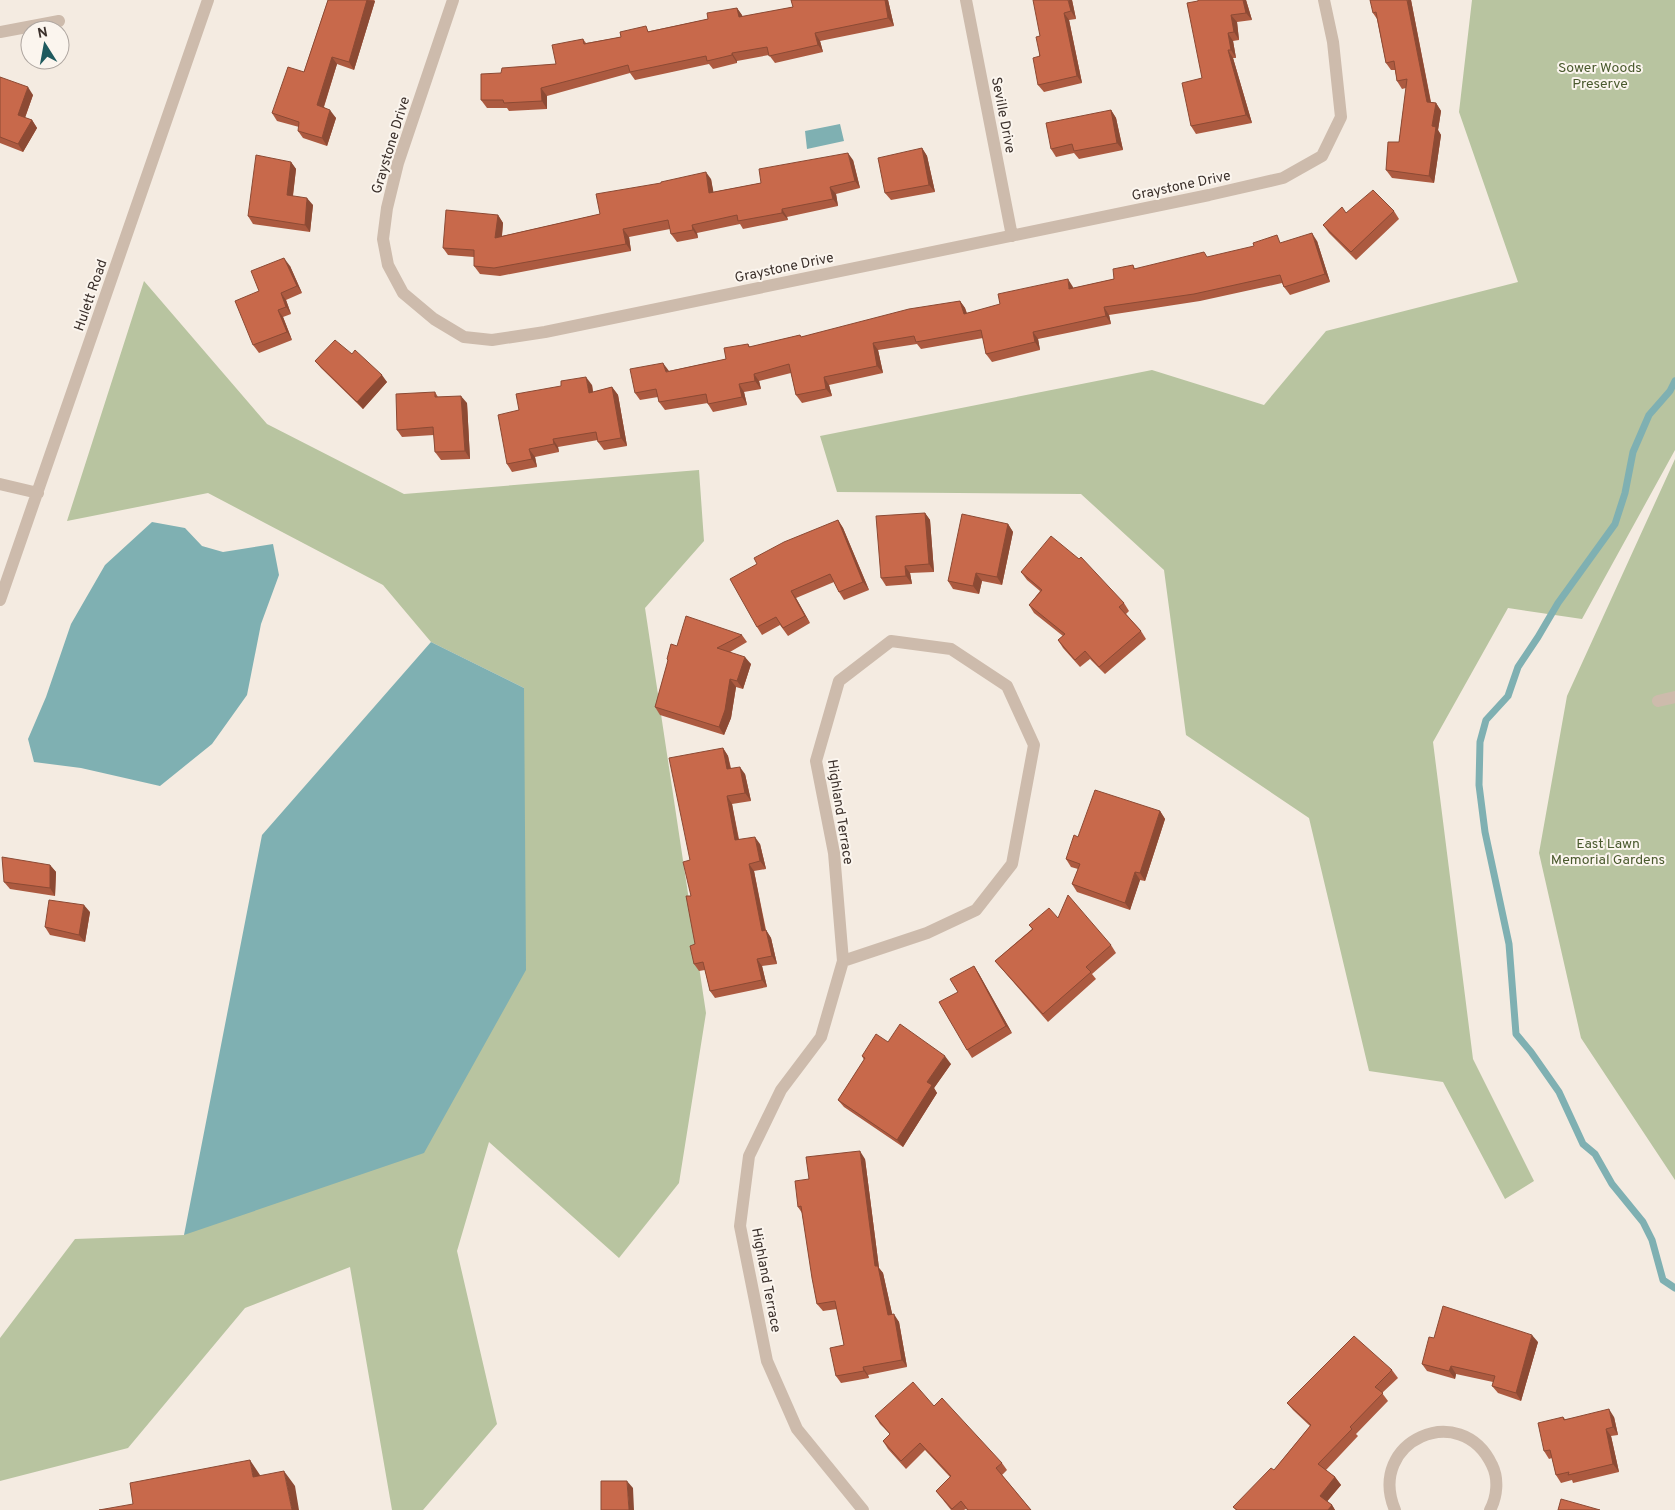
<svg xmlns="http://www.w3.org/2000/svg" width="1675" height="1510" font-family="Overpass,sans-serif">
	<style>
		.green { fill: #b8c4a0 }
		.water { fill: #7fb0b2 }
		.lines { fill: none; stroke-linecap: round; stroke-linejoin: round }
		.stream { stroke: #7fb0b2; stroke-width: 7 }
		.lane { stroke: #cdbbac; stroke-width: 12 }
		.street { stroke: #cdbbac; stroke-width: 12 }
		.wall { fill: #ac5a40 }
		.shaded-wall { fill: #8c4a34 }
		.building { fill: #c8694b; stroke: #8c4a34 }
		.labels { text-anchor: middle; stroke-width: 4; stroke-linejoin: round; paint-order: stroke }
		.park-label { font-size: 14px; fill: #4a5a2e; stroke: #fbf5ee }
		.street-label { font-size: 14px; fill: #3b302b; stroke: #fbf5ee }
	</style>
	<rect width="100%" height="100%" fill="#f4ebe1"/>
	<path class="green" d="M1472 0H1675V450L1582 619 1508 608 1433 742 1473 1059 1534 1181 1505 1199 1443 1082 1369 1071 1309 818 1186 735 1164 570 1081 494 837 492 820 436 1152 370 1264 405 1326 331 1518 282 1459 112Z
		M144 281 267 424 404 494 699 470 704 541 645 608 706 1013 679 1183 619 1258 489 1142 457 1251 497 1424 423 1510H392L350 1267 245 1308 128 1448 0 1481V1338L75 1239 184 1235 524 688 431 642 383 585 208 493 67 521Z
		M1675 459V1180L1581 1038 1539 853 1567 696Z"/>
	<path class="water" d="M840 124 844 141 807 149 805 131Z
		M152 522 185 528 202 546 223 552 273 544 279 575 261 624 247 695 212 744 160 786 81 768 34 762 28 739 46 697 71 624 105 565Z
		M431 642 524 688 526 970 424 1153 184 1235 262 835Z"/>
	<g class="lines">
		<path class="stream" d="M1675 381 1670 391 1649 415 1633 452 1625 493 1615 524 1558 603 1538 637 1518 667 1508 696 1486 720 1480 742 1479 785 1485 832 1509 944 1516 1034 1531 1052 1559 1092 1583 1144 1595 1154 1612 1184 1643 1222 1652 1240 1663 1280 1675 1288"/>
		<path class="lane" d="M1658 701 1675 697"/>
		<path class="street" d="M453 0 398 163 387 208 383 239 388 265 403 293 434 319 464 337 492 340 545 332 1209 195 1283 178 1322 156 1341 117 1333 42 1324 0
			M966 0 1012 236
			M0 32 59 21
			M0 484 38 493
			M0 600 208 0
			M843 961 927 933 976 910 1012 864 1034 745 1007 686 951 649 891 641 839 681 816 761 834 853 843 961 821 1037 781 1090 749 1156 740 1226 767 1361 797 1429 863 1510
			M1395 1510C1366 1441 1461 1399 1492 1465 1499 1479 1497 1497 1490 1510"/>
	</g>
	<path class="wall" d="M328 0H374L375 1 354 70 337 64 324 107 336 118 327 146 303 138 298 131 299 127 277 121 272 113 304 72Z
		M791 0H888L894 26 820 41 823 52 775 63 769 55 737 61V63L713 69 709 64 635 80 630 73 547 96V109L509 111 507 108H487L481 100 501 73 556 64 583 39 586 43 621 37 708 19 737 8 743 17 793 7Z
		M1072 0 1076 19 1069 20 1082 83 1044 92 1038 85 1040 36Z
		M1198 0H1246L1252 20 1237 22 1239 40 1233 41 1236 58H1233L1252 123 1196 134 1191 126 1202 78Z
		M1411 0 1431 102 1436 103 1441 111 1438 130 1441 135 1434 183 1392 178 1386 170 1399 142 1406 88 1402 89 1397 81 1395 70H1391L1386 63 1377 19 1373 13Z
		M0 77 33 95 25 118 32 120 37 128 23 152 0 143Z
		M1111 110 1116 118 1123 150 1079 159 1074 153 1056 157 1051 149Z
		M922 148 927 156 935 192 891 200 885 193Z
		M853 160 860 188 836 194 838 206 787 217 788 220 743 229 740 224 697 233 698 238 677 242 671 234 670 229 629 237 631 251 500 276 480 274 474 266V257L448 255 443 248 498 215 503 223 502 236 600 214 711 179 713 192 761 183Z
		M291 162 296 169 293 196 313 205 310 232 253 224 248 216Z
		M1394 211 1399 219 1356 260 1329 233 1323 225 1346 213Z
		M1317 241 1330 282 1290 295 1284 287 1282 283 1200 301 1109 315 1111 324 1038 339 1040 350 992 362 986 354 983 338 921 349 917 344 878 350 883 373 829 385 832 396 802 403 796 395 791 373 759 381 761 389 744 392 747 405 713 412 708 404V403L665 410 659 402 658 397 640 400 635 393 669 371 726 359 748 344 750 347 800 335 801 337 960 301 965 308 967 313 1073 287V288L1114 279 1133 265 1135 269 1208 257 1282 243Z
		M290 266 302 293 286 300 291 314 283 317 292 340 259 353 253 345 259 291Z
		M352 354 387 382 363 409 321 368 315 361Z
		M592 385 593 392 612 387 618 395 627 446 604 450 598 442V440L558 447 559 452 535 457 537 467 512 472 507 464 519 410Z
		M435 392 438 397 467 403 470 459 441 460 435 452 434 435 402 437 397 430Z
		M925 513 930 520 934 572 910 573 912 584 886 586 881 578Z
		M838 520 843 528 869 590 844 600 839 592 834 582 796 598 810 623 788 636 780 625 762 635 757 627Z
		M1008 524 1013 532 1002 585 982 581 979 594 953 589 948 581Z
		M1021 572 1124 603 1129 611 1126 614 1141 631 1146 639 1105 674 1090 659 1080 667 1063 648 1058 640 1063 636 1034 613 1029 605 1040 591 1027 580Z
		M742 635 747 642 730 652 751 664 743 689 736 687 731 718 724 735 660 715 655 707 668 661 667 659 677 646Z
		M723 748 728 756 731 768 745 774 751 801 732 804 739 839 760 844 766 869 754 871 766 930 771 938 777 964 762 966 767 987 715 998 710 991 705 970 699 971 694 964 695 944 690 860Z
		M1160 811 1165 819 1145 881 1140 880 1130 910 1077 892 1072 884 1078 869 1071 867 1066 859 1078 837Z
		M50 865 56 872 55 896 10 889 4 882Z
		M90 912 85 942 50 935 45 927Z
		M1058 918 1111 945 1116 953 1092 974 1096 979 1048 1022 1001 968 995 961 1032 929 1029 925Z
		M974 966 979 974 1012 1033 972 1058 967 1050 958 992Z
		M888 1042 951 1064 934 1088 937 1093 903 1147 844 1107 838 1100 864 1060 862 1056Z
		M865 1159 879 1268 883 1273 892 1314 899 1322 907 1367 868 1375 869 1378 841 1383 836 1376 844 1345 837 1309 823 1311 817 1304 802 1213 798 1207 809 1179Z
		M1434 1338 1538 1342 1521 1401 1498 1393 1492 1386 1493 1382 1456 1374 1455 1379 1427 1371 1422 1364Z
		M1392 1370 1398 1378 1382 1393 1388 1401 1356 1434 1358 1436 1326 1470 1335 1477 1341 1485 1327 1501 1332 1505 1335 1510H1236L1233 1507 1274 1470 1310 1426 1293 1410 1287 1403Z
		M934 1406 1002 1463 1007 1470 1002 1475 1031 1510H967L966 1509 964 1510H951L936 1491 950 1477 925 1450 906 1469 888 1449 883 1441 890 1434 880 1424 875 1416Z
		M1563 1417 1565 1419 1614 1417 1618 1435 1611 1436 1619 1472 1573 1483 1572 1480 1561 1483 1556 1475 1552 1458 1549 1459 1544 1451Z"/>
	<path class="shaded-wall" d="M367 0 375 1 354 70 349 62Z
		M885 0H888L894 26 888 18Z
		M1068 0H1072L1076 19 1071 11Z
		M1243 0H1246L1252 20 1246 13Z
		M1407 0H1411L1432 109 1427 102Z
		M737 8 742 15 744 25 739 17Z
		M1064 13 1069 20 1082 83 1077 76Z
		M1231 15 1237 22 1239 40 1234 32Z
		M815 33 820 41 823 52 818 45Z
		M1228 33 1233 41 1236 58 1231 50Z
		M1228 50 1233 58 1252 123 1246 115Z
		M732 53 737 61V63L732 55Z
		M332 57 337 64 322 112 317 105Z
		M28 87 33 95 23 123 18 115Z
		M541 88 547 96V109L542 101Z
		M1436 103 1441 111 1438 130 1441 135 1434 183 1429 176 1432 126Z
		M330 110 336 118 327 146 322 138Z
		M1111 110 1116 118 1123 150 1117 143Z
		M32 120 37 128 23 152 18 144Z
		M922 148 927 156 935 192 929 185Z
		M848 153 853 160 860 188 855 181Z
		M291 162 296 169 292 202 287 195Z
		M706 172 711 179 715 200 709 193Z
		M830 187 836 194 838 206 833 199Z
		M307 198 313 205 310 232 305 225Z
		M782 209 787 217 788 220 782 213Z
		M498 215 503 223 501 245 495 238Z
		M692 225 697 233 698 238 693 230Z
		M623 229 629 237 631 251 626 244Z
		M1312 233 1317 241 1330 282 1325 274Z
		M284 258 290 266 302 293 297 286Z
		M1068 279 1073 287 1075 297 1069 289Z
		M281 293 286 300 291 314 286 307Z
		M960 301 965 308 969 322 964 314Z
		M1104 307 1109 315 1111 324 1106 316Z
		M278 310 283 317 292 340 287 332Z
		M1033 332 1038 339 1040 350 1035 342Z
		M873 343 878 350 883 373 877 366Z
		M663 363 669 371 666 372Z
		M754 374 759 381 761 389 755 381Z
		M382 375 387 382 363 409 357 402Z
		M586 377 592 385 594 400 589 393Z
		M824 377 829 385 832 396 826 389Z
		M739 384 744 392 747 405 742 397Z
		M612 387 618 395 627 446 621 438Z
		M461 396 467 403 470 459 465 451Z
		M553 439 558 447 559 452 554 444Z
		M529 449 535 457 537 467 532 459Z
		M925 513 930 520 934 572 929 564Z
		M838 520 843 528 869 590 863 582Z
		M1008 524 1013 532 1002 585 997 577Z
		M905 566 910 573 912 584 906 576Z
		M976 573 982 581 979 594 973 586Z
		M791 591 796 598 810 623 805 616Z
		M745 657 751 664 743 689 737 681Z
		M730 679 736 687 731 718 724 735 719 727Z
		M723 748 728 756 732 777 727 769Z
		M740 767 745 774 751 801 745 793Z
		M727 796 732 804 740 848 735 840Z
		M1160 811 1165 819 1145 881 1140 873Z
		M755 837 760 844 766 869 760 861Z
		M749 864 754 871 767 939 762 931Z
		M50 865 56 872 55 896 50 888Z
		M1135 872 1140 880 1130 910 1125 903Z
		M84 905 90 912 85 942 79 935Z
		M766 930 771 938 777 964 772 956Z
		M757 959 762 966 767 987 762 980Z
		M974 966 979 974 1012 1033 1006 1026Z
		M945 1056 951 1064 934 1088 937 1093 903 1147 897 1140 927 1082Z
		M860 1151 865 1159 879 1268 883 1273 894 1322 888 1315 875 1266Z
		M894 1314 899 1322 907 1367 902 1360Z
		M1532 1335 1538 1342 1521 1401 1516 1393Z
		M1451 1366 1456 1374 1455 1379 1449 1371Z
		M863 1367 868 1375 869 1378 864 1371Z
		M1609 1409 1614 1417 1618 1435 1613 1427Z
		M1606 1429 1611 1436 1619 1472 1613 1464Z
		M250 1460 260 1475 264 1492 253 1477Z
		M284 1471 295 1486 299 1510H292Z
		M1335 1477 1341 1485 1325 1504 1320 1496Z
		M627 1481 633 1488 634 1510H629Z
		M1332 1505 1335 1510H1328Z"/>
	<path class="building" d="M328 0H367L349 62 332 57 317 105 330 110 322 138 298 131 299 122 272 113 288 67 304 72Z
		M791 0H885L888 18 815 33 818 45 769 56 767 47 732 53V55L707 61 706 56 630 72 628 65 541 88 542 101 504 103 503 100H481V74L501 73 502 68 556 64 552 45 583 39 584 44 621 37 620 32 646 26 648 32 708 19 707 13 737 8 739 17 793 7Z
		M1033 0H1068L1071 11 1064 13 1077 76 1038 85 1033 58 1040 56 1036 37 1040 36Z
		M1198 0H1243L1246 13 1231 15 1234 32 1228 33 1231 50H1228L1246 115 1191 126 1182 83 1202 78 1187 3 1198 1Z
		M1370 0H1407L1427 102 1436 103 1432 126 1436 127 1429 176 1386 170 1388 142H1399L1407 79 1397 81 1394 61 1386 63 1376 12 1373 13Z
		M0 77 28 87 18 115 32 120 18 144 0 137Z
		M1111 110 1117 143 1074 151 1072 144 1051 149 1046 123Z
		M922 148 929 185 885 193 878 158Z
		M848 153 855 181 830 187 833 199 782 209V213L738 221 737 215 692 225 693 230 671 234 668 220 623 229 626 244 494 268 474 266V250L443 248 446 210 498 215 495 238 600 214 596 194 661 183V182L706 172 709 193 761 183 759 169Z
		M256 155 291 162 287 195 307 198 305 225 248 216Z
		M1373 190 1394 211 1351 252 1323 225 1342 207 1346 213Z
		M1312 233 1325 274 1284 287 1280 275 1194 294 1104 307 1106 316 1033 332 1035 342 986 354 981 330 916 342 914 336 873 343 877 366 824 377 826 389 796 395 789 364 754 374 755 381 739 384 742 397 708 404 706 394 659 402 656 389 635 393 630 369 663 363 666 372 680 369 726 359 724 348 748 344 749 347 800 335 801 337 909 309 960 301 964 314 1000 304 998 294 1068 279 1069 289 1114 279 1113 269 1133 265 1134 269 1204 252 1207 257 1254 246 1253 243 1277 235 1280 243Z
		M284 258 297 286 281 293 286 307 278 310 287 332 253 345 235 301 259 291 251 271Z
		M335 340 352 354 355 350 382 375 357 402 315 361Z
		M586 377 589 393 612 387 621 438 598 442 596 432 553 439 554 444 529 449 532 459 507 464 498 415 519 410 516 394 561 386V381Z
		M435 392V397L461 396 465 451 435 452 433 427 397 430 396 394Z
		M925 513 929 564 905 566 906 576 881 578 876 516Z
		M962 514 1008 524 997 577 976 573 973 586 948 581Z
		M838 520 863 582 839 592 830 574 791 591 805 616 783 628 776 617 757 627 730 579 757 564 754 558 784 542Z
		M1051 536 1079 559 1081 557 1124 603 1119 607 1141 631 1099 667 1085 651 1075 660 1058 640 1065 634 1029 605 1042 590 1021 572Z
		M686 616 742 635 717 648 745 657 737 681 730 679 725 710 719 727 655 707 668 660 667 659 671 644 677 646Z
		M723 748 727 769 740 767 745 793 727 796 735 840 755 837 760 861 749 864 762 931 766 930 772 956 757 959 762 980 710 991 703 962 694 964 690 946 695 944 686 896H691L683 862 690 860 669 758Z
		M1095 790 1160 811 1140 873 1135 872 1125 903 1072 884 1080 864 1066 859 1074 835 1078 837Z
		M2 857 50 865V888L4 882Z
		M1068 895 1111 945 1086 967 1091 972 1043 1014 995 961 1033 929 1029 925 1049 908 1058 918Z
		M49 900 84 905 79 935 45 927Z
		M974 966 1006 1026 967 1050 939 1002 958 992 950 979Z
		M900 1024 945 1056 927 1082 932 1085 897 1140 838 1100 865 1058 862 1056 876 1034 888 1042Z
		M860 1151 875 1266H878L888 1315 894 1314 902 1360 863 1367 864 1371 836 1376 830 1348 844 1345 835 1301 817 1304 812 1278 801 1206 798 1207 795 1181 809 1179 806 1157Z
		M1443 1306 1532 1335 1516 1393 1492 1386 1495 1376 1451 1366 1449 1371 1422 1364 1429 1337 1434 1338Z
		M1354 1336 1392 1370 1375 1387 1383 1393 1350 1427 1352 1429 1318 1464 1335 1477 1320 1496 1332 1505 1328 1510H1237L1233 1507 1271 1468 1274 1470 1311 1425 1287 1403Z
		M913 1382 934 1406 942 1398 1002 1463 996 1468 1031 1510H968L961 1501 952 1509 936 1491 951 1476 920 1443 901 1461 883 1441 890 1434 875 1416Z
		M1609 1409 1613 1427 1606 1429 1613 1464 1568 1475 1569 1472 1556 1475 1550 1450 1544 1451 1538 1423 1563 1417 1564 1420Z
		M250 1460 253 1477 284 1471 292 1510H99L133 1504 130 1483Z
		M601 1481H627L629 1510H601Z
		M1561 1499 1600 1510H1558Z"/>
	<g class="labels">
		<g class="park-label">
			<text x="1600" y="72">Sower Woods<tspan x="1600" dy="16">Preserve</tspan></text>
			<text x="1608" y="848">East Lawn<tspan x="1608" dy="16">Memorial Gardens</tspan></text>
		</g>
		<g class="street-label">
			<text transform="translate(1004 115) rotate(79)" y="5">Seville Drive</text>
			<text transform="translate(390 145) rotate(-73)" y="5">Graystone Drive</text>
			<text transform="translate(1181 185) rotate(-12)" y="5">Graystone Drive</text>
			<text transform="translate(784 267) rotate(-12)" y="5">Graystone Drive</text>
			<text transform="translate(90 295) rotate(-71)" y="5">Hulett Road</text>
			<text transform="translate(841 812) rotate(81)" y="5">Highland Terrace</text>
			<text transform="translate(767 1280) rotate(79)" y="5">Highland Terrace</text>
		</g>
	</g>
	<g transform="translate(45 45) rotate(349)"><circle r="24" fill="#fbf5ee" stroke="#aea6a0"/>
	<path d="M0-4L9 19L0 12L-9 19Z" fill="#1f5a5e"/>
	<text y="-8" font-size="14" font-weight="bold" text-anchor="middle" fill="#3b302b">N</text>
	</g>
</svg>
